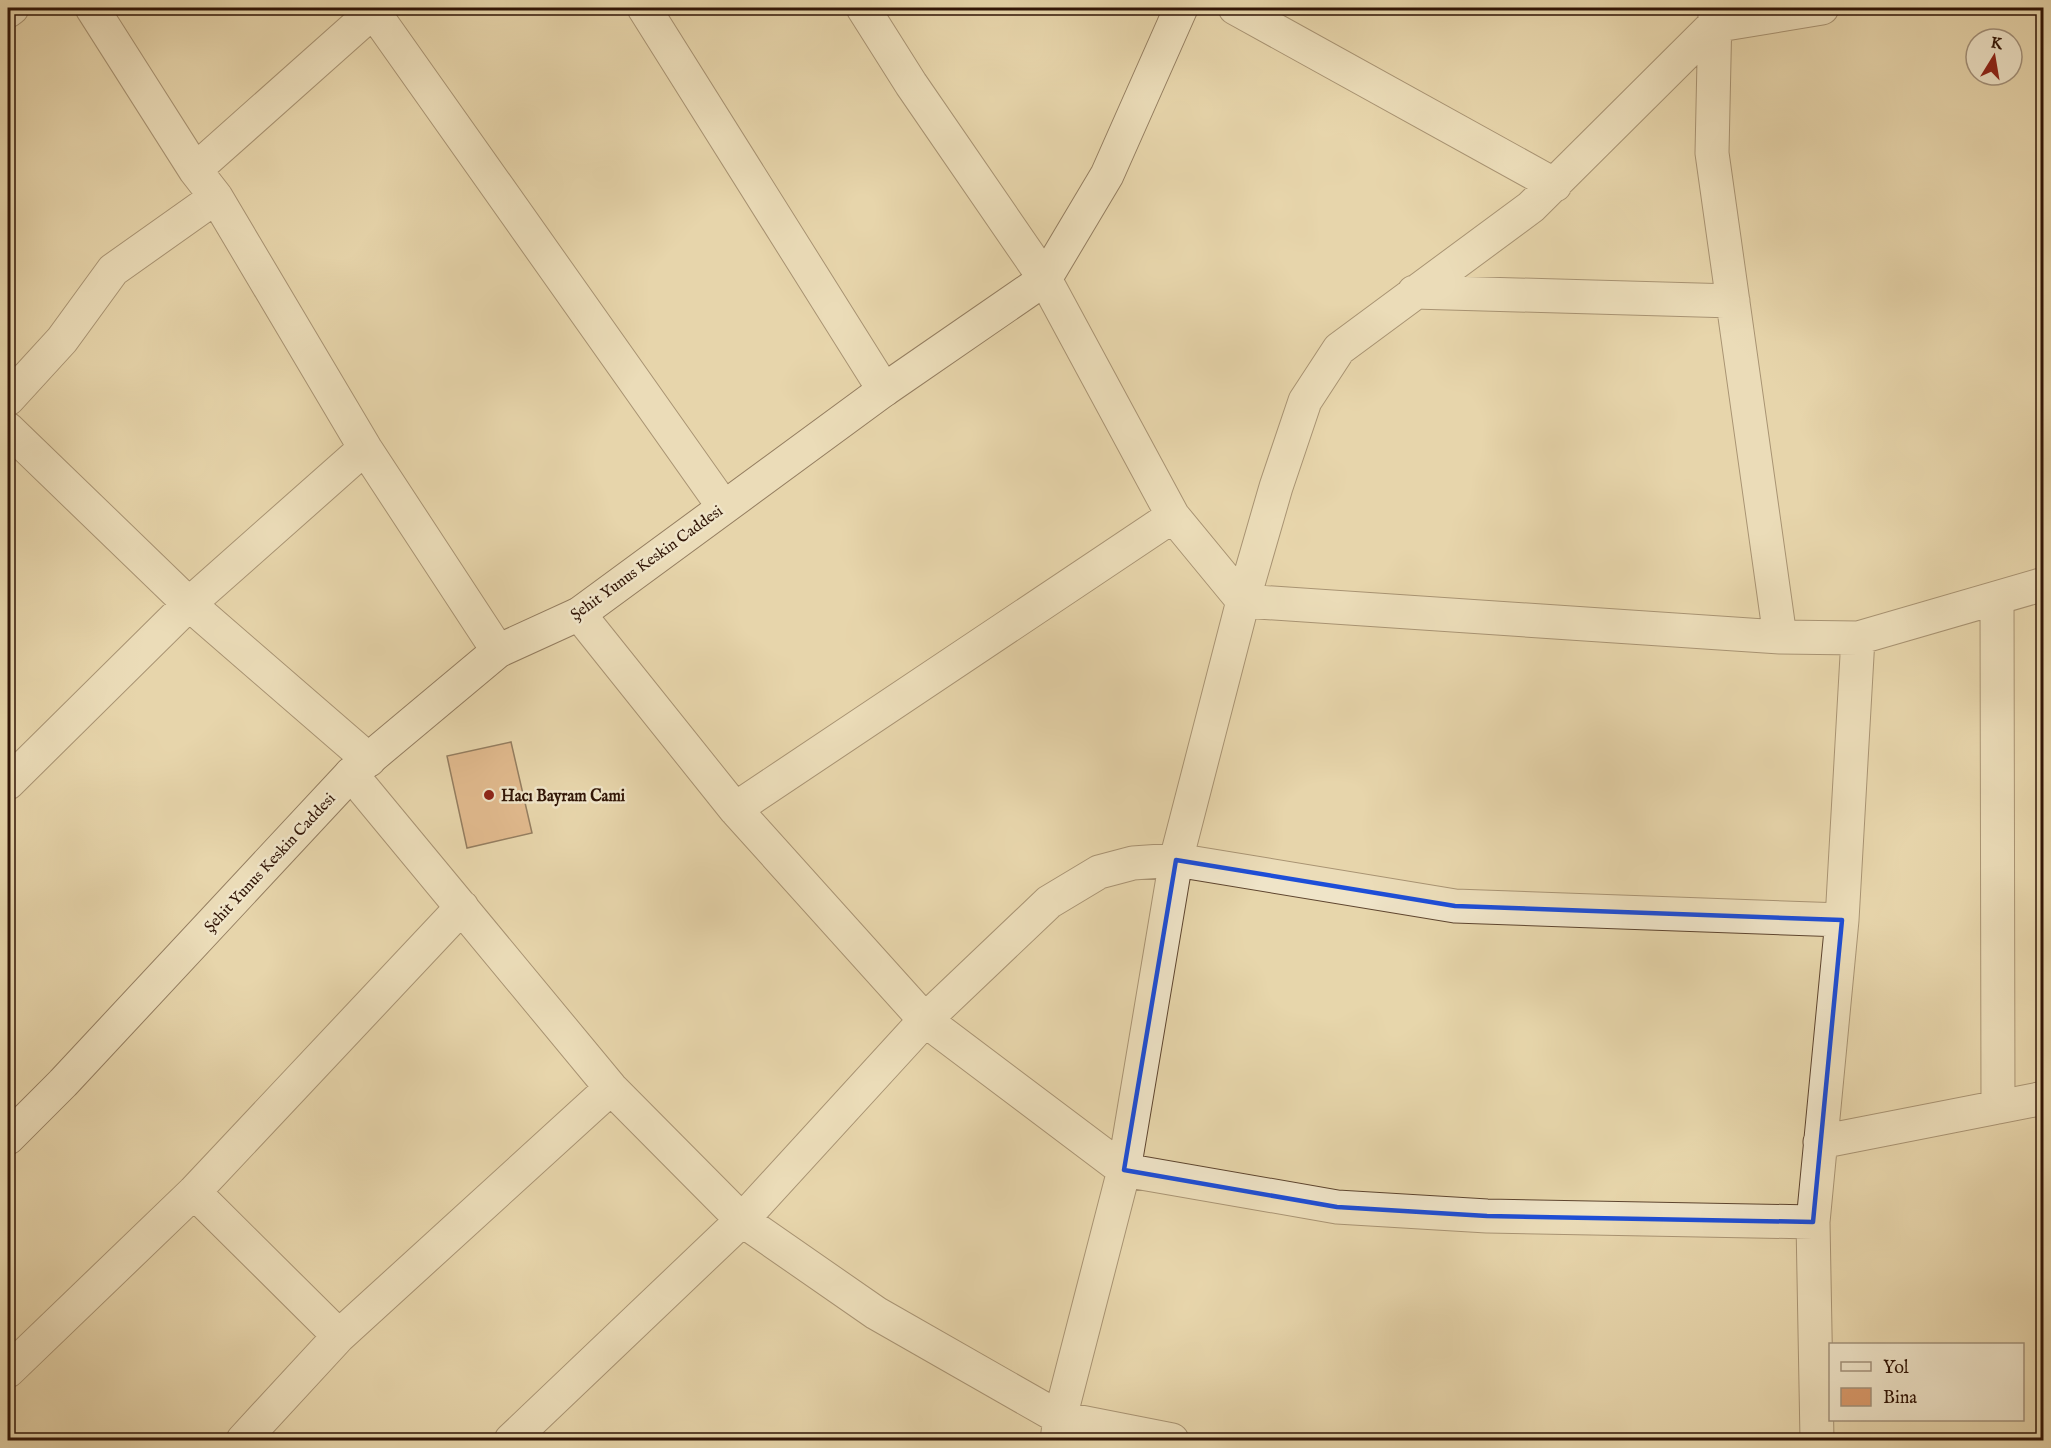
<svg xmlns="http://www.w3.org/2000/svg" width="2051" height="1448" font-family="'IM FELL English',serif">
	<style>
		.building { fill: #d99a6b; stroke: #311506; stroke-width: 1.5 }
		.lines { fill: none; stroke-linecap: round; stroke-linejoin: round }
		.street-casing { stroke: #5e452f; stroke-width: 35 }
		.secondary-casing { stroke: #311506; stroke-width: 35 }
		.street { stroke: #efe4c8; stroke-width: 33 }
		.secondary { stroke: #efe4c8; stroke-width: 33 }
		.marked { fill: none; stroke: #1d4ed8; stroke-width: 4.5; stroke-linejoin: round }
		.poi-dot { fill: #8f2418; stroke: #efe4c8; stroke-width: 2 }
		.labels { text-anchor: middle; stroke-width: 5; stroke-linejoin: round; paint-order: stroke }
		.street-label { font-size: 16px; fill: #311506; stroke: #efe4c8 }
		.poi-label { font-size: 16px; font-weight: bold; fill: #311506; stroke: #efe4c8; text-anchor: start }
	</style>
	<rect width="100%" height="100%" fill="#e7d6ab"/>
	<filter id="stains"><feTurbulence type="fractalNoise" baseFrequency=".00333" numOctaves="4"/><feColorMatrix values="0 0 0 0 .2 0 0 0 0 .09 0 0 0 0 .02 0 0 0 .5 -.17"/></filter>
	<radialGradient id="worn" r=".72"><stop offset=".6" stop-color="#630" stop-opacity="0"/><stop offset="1" stop-color="#630" stop-opacity=".3"/></radialGradient>
	<path class="building" d="M511 742 532 833 467 848 447 756Z"/>
	<g class="lines">
		<g class="street-casing">
			<path id="street" d="M92 8 195 170 216 197 365 448 498 651
				M644 8 884 390
				M863 8 911 84 1045 279 1173 516 1243 601 1176 860 1124 1170 1060 1418 1057 1440
				M1235 8 1555 185
				M1822 8 1713 26 1531 207 1339 349 1305 401 1276 487 1243 601 1780 637 1858 638 2044 584
				M8 11 12 8
				M373 11 723 506
				M1715 14 1712 153 1780 637
				M195 170 377 8
				M1414 292 1733 301
				M8 399 62 340 113 270 216 197
				M8 429 189 604 369 760
				M1997 598 1998 1107
				M579 614 735 809 925 1020 1124 1170 1337 1207 1487 1216 1813 1222
				M351 774 611 1088 742 1220 876 1313 1060 1418 1172 1440
				M8 783 189 604 365 448
				M735 809 1173 516
				M1820 1142 2044 1098
				M194 1192 339 1336
				M8 1371 194 1192 462 907
				M243 1440 339 1336 611 1088
				M511 1440 742 1220 925 1020 1049 902 1099 872 1133 863 1176 860 1455 906 1842 920
				M1817 1440 1813 1222 1842 920 1858 638"/>
		</g>
		<g class="secondary-casing">
			<path id="secondary" d="M8 1138 63 1083 351 774 498 651 579 614 884 390 1045 279 1107 175 1181 8"/>
		</g>
		<use href="#street" class="street"/>
		<use href="#secondary" class="secondary"/>
	</g>
	<path d="M0 0H2051V1448H0ZM1176 860 1455 906 1842 920 1813 1222 1487 1216 1337 1207 1124 1170Z" fill="#e7d6ab" fill-opacity=".55" fill-rule="evenodd"/>
	<path class="marked" d="M1176 860 1455 906 1842 920 1813 1222 1487 1216 1337 1207 1124 1170Z"/>
	<circle class="poi-dot" cx="489" cy="795" r="6"/>
	<g class="labels">
		<g class="street-label">
			<text transform="translate(646 562) rotate(-36)" y="6">Şehit Yunus Keskin Caddesi</text>
			<text transform="translate(269 862) rotate(-47)" y="6">Şehit Yunus Keskin Caddesi</text>
		</g>
		<g class="poi-label">
			<text x="501" y="801">Hacı Bayram Cami</text>
		</g>
	</g>
	<rect width="2051" height="1448" fill="none" stroke="#e7d6ab" stroke-width="30"/>
	<rect x="9" y="9" width="2033" height="1430" fill="none" stroke="#311506" stroke-width="3"/>
	<rect x="15" y="15" width="2021" height="1418" fill="none" stroke="#311506" stroke-width="1.5"/>
	<rect x="1829" y="1343" width="195" height="78" fill="#efe4c8" stroke="#a3917a" stroke-width="1.5"/>
	<rect x="1841" y="1362" width="30" height="9" fill="#efe4c8" stroke="#a3917a" stroke-width="1.5"/>
	<text x="1883" y="1373" font-size="18" fill="#311506">Yol</text>
	<rect x="1841" y="1388" width="30" height="18" fill="#d99a6b" stroke="#a3917a" stroke-width="1.5"/>
	<text x="1883" y="1403" font-size="18" fill="#311506">Bina</text>
	<g transform="translate(1994 57) rotate(11)"><circle r="28" fill="#efe4c8" stroke="#a3917a" stroke-width="1.5"/>
	<path d="M0-4.5L10 22L0 15L-10 22Z" fill="#8f2418"/>
	<text y="-9" font-size="16" font-weight="bold" text-anchor="middle" fill="#311506">K</text>
	</g>
	<rect width="100%" height="100%" filter="url(#stains)"/>
	<rect width="100%" height="100%" fill="url(#worn)"/>
</svg>
